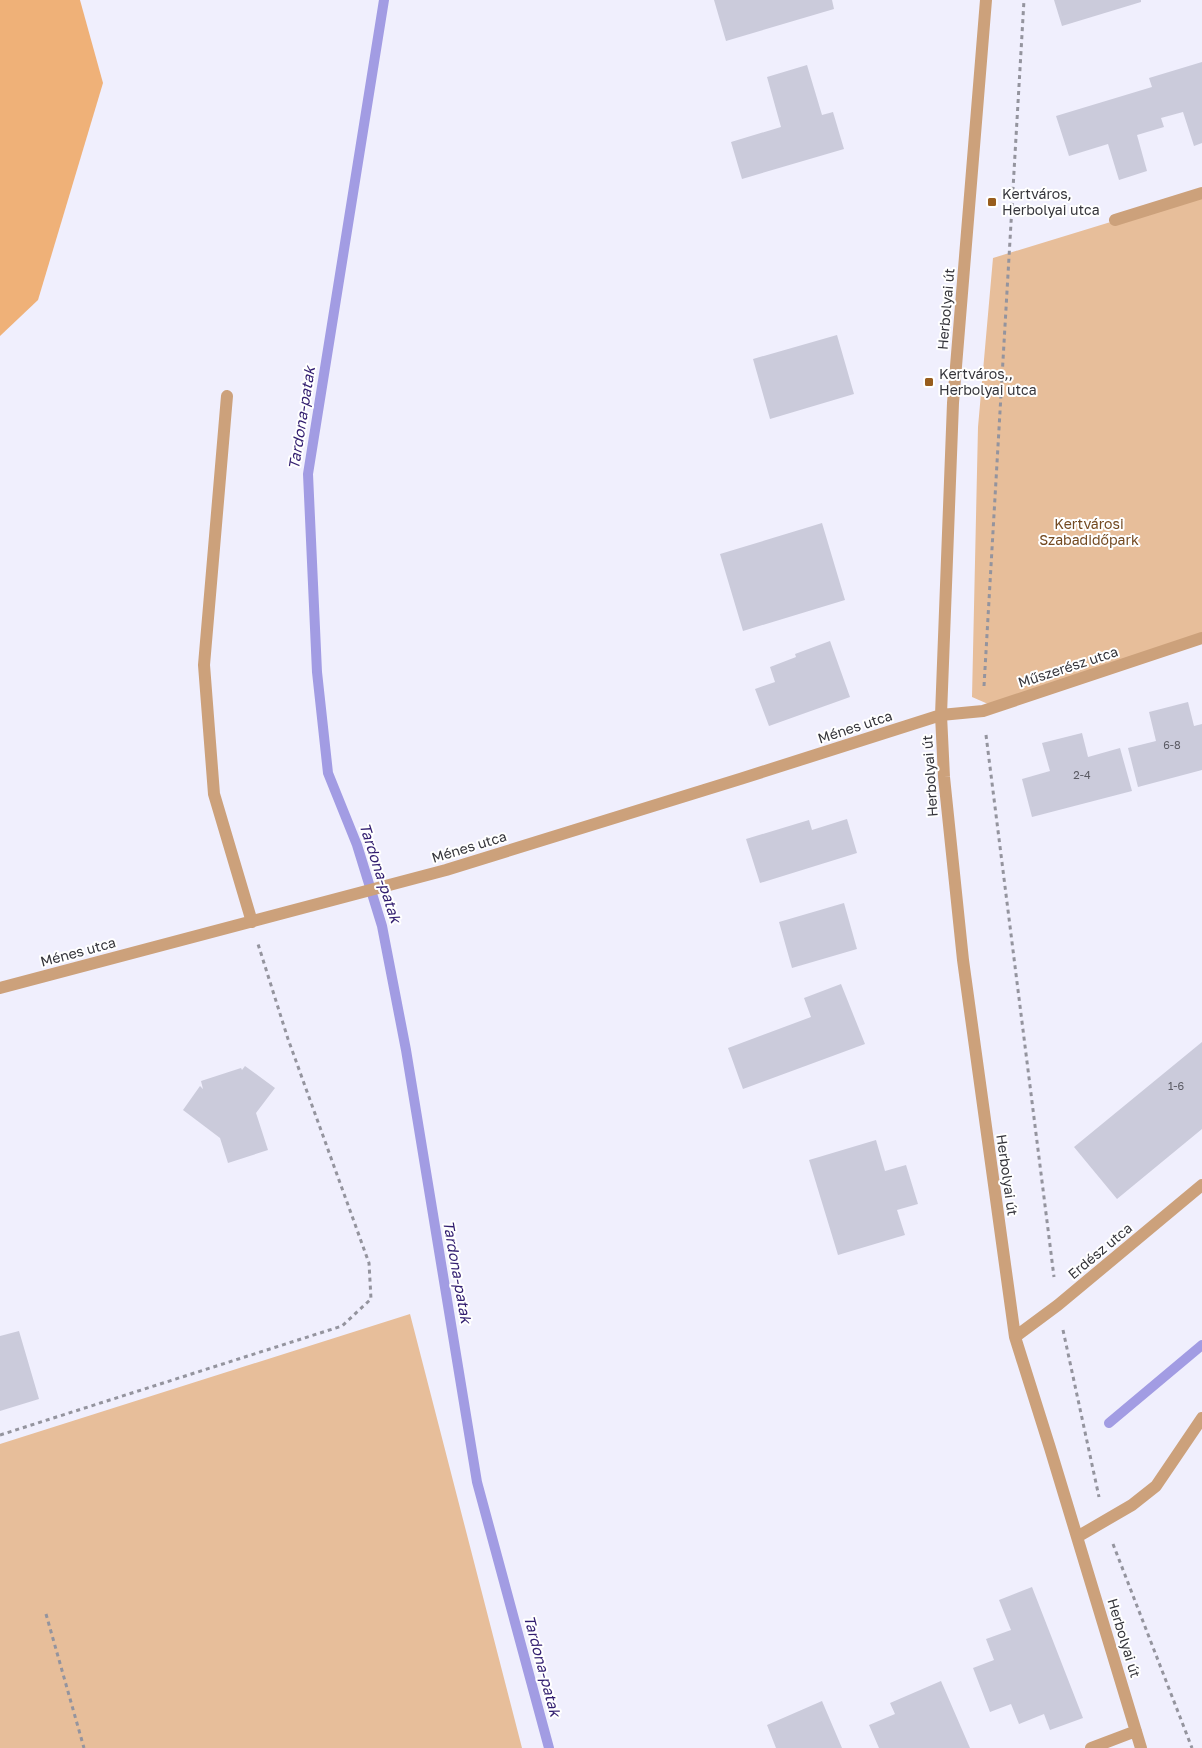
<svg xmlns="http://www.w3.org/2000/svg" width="1202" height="1748" font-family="'Golos Text',sans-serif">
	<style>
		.green { fill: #e7be9a }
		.forest { fill: #efb178 }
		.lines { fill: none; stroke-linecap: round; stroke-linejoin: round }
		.stream { stroke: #a29ce3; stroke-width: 10 }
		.building { fill: #cbcbdb }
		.path { stroke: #94949e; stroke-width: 3; stroke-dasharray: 4 4; stroke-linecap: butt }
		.minor { stroke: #cca17b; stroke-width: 12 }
		.poi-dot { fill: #985d1d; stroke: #fff; stroke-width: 2 }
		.labels { text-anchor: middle; stroke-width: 4; stroke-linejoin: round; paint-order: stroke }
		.number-label { font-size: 11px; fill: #5a5a63 }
		.poi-label { font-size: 14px; fill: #35353b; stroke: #fff; text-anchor: start }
		.street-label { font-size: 14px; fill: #35353b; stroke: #fff }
		.park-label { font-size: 14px; fill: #734920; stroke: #fff }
		.water-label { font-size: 15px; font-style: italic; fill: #311d6f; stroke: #fff }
	</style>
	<rect width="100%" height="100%" fill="#f0effd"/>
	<path class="green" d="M1202 194V638L995 707 972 697 978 427 993 258Z
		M410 1314 522 1748H0V1444Z"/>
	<path class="forest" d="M0 0H80L103 83 38 300 0 336Z"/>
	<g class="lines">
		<path class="stream" d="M384 0 308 474 317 672 328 773 357 845 382 926 406 1050 477 1482 549 1748
			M1109 1423 1202 1345"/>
	</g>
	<path class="building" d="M714 0H832L834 9 726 41Z
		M1054 0H1141V2L1062 26Z
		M1202 62V143L1194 146 1183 112 1161 118 1164 127 1137 135 1147 171 1119 180 1108 144 1069 156 1056 116 1152 87 1149 78Z
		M807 65 822 115 833 112 844 149 742 179 731 142 781 127 767 77Z
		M837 335 854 394 770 419 753 359Z
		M822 523 845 600 743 631 720 554Z
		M830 641 850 697 769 726 755 689 775 682 770 667 796 657 795 654Z
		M1188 702 1194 726 1202 724V770L1138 787 1128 748 1156 741 1149 712Z
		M1082 733 1088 757 1120 748 1132 791 1032 817 1022 779 1050 771 1042 743Z
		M847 819 857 853 760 883 746 839 809 820 812 830Z
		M844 903 857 949 792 968 779 922Z
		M841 984 865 1044 743 1089 728 1048 811 1017 804 998Z
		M1202 1042V1129L1117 1199 1074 1147Z
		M245 1066 275 1088 256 1113 268 1150 228 1163 220 1138 183 1110 200 1086 203 1089 201 1081 241 1068 242 1070Z
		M876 1140 885 1171 906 1165 918 1204 897 1210 905 1235 838 1255 809 1160Z
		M19 1331 39 1399 0 1411V1336Z
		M1032 1587 1083 1718 1050 1730 1044 1714 1019 1724 1011 1704 990 1712 973 1668 994 1660 986 1639 1011 1630 999 1600Z
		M941 1681 970 1748H879L869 1725 895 1714 890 1703Z
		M822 1701 842 1748H776L767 1725Z"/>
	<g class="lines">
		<path class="path" d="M984 686 1024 0
			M986 735 1054 1277
			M1063 1330 1099 1497
			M0 1435 342 1326 371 1299 369 1263 288 1039 258 944
			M1113 1544 1192 1748
			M46 1614 84 1748"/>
		<path class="minor" d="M986 0 953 403 941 715 944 777 963 960 1015 1337 1050 1448 1141 1748
			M1115 220 1202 193
			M227 396 204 665 214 794 252 922
			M0 988 446 870 740 779 941 715 983 711 1202 638
			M1015 1337 1058 1305 1202 1185
			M1077 1537 1132 1505 1156 1486 1202 1418
			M1091 1748 1136 1731"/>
	</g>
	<g class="poi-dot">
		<rect x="987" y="197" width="10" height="10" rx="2.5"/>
		<rect x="924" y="377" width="10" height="10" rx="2.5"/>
	</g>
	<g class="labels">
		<g class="number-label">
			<text x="1172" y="749">6-8</text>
			<text x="1082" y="779">2-4</text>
			<text x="1176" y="1090">1-6</text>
		</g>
		<g class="poi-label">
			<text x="1002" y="199">Kertváros,<tspan x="1002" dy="16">Herbolyai utca</tspan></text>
			<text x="939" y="379">Kertváros,,<tspan x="939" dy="16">Herbolyai utca</tspan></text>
		</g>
		<g class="street-label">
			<text transform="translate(946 309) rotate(-85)" y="5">Herbolyai út</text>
			<text transform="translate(1068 667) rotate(-18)" y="5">Műszerész utca</text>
			<text transform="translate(855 727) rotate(-18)" y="5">Ménes utca</text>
			<text transform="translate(930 776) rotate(-94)" y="5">Herbolyai út</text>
			<text transform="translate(469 847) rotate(-17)" y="5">Ménes utca</text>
			<text transform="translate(78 952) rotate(-15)" y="5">Ménes utca</text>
			<text transform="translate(1007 1175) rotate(82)" y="5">Herbolyai út</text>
			<text transform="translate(1100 1251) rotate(-40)" y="5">Erdész utca</text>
			<text transform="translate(1124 1638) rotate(73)" y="5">Herbolyai út</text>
		</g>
		<g class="park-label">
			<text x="1089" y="529">Kertvárosi<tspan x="1089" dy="16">Szabadidőpark</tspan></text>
		</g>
		<g class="water-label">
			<text transform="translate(302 418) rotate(-81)" y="5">Tardona-patak</text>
			<text transform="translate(380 873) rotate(72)" y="5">Tardona-patak</text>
			<text transform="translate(457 1272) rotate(80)" y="5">Tardona-patak</text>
			<text transform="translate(542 1666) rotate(75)" y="5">Tardona-patak</text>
		</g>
	</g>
</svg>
